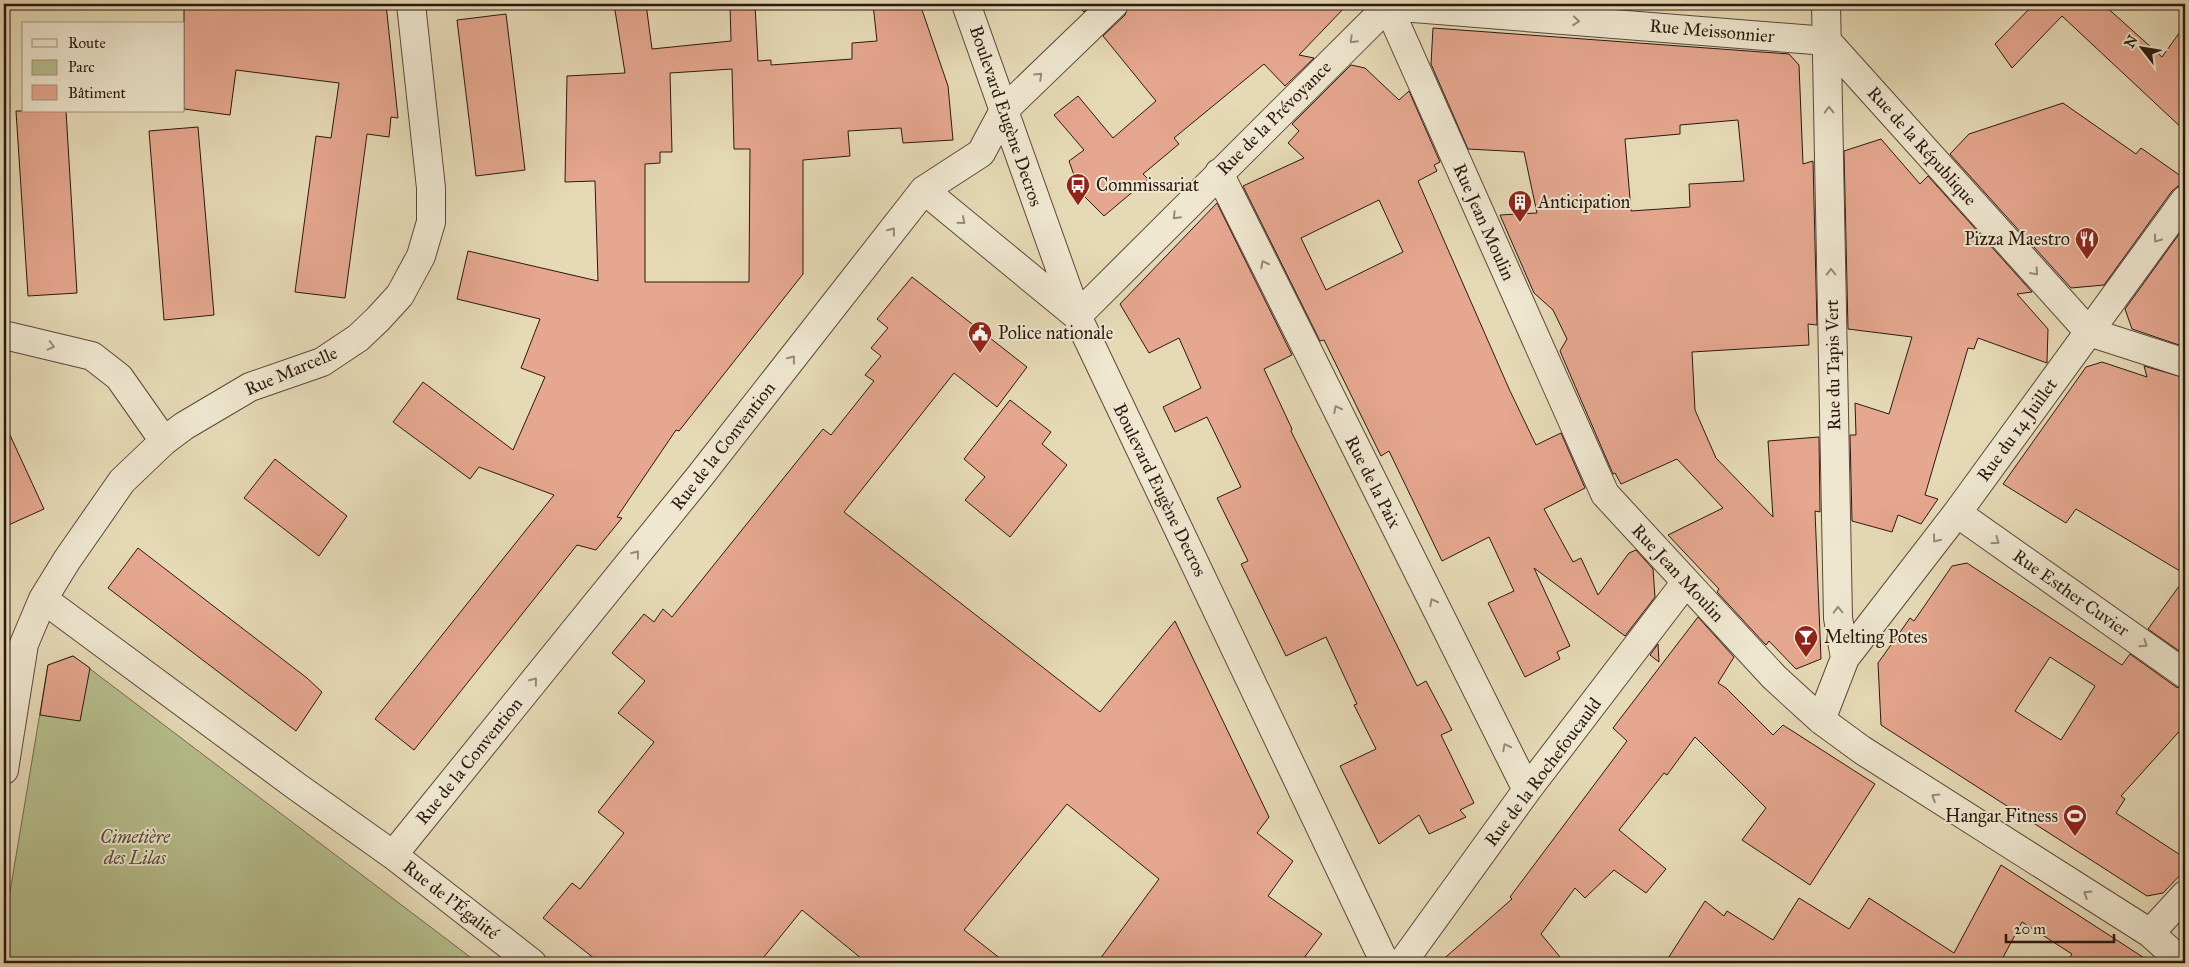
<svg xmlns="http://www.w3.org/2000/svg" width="2189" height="967" font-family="'IM FELL Great Primer',serif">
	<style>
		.green { fill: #b6bf8d; stroke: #706c4e }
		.building { fill: #e5a78f; stroke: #2b1810; fill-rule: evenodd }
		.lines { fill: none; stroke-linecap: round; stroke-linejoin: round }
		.minor-casing { stroke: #5a483a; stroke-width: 30 }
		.minor { stroke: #efe7d0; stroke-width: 28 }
		.oneway { stroke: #978a7a }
		.labels { text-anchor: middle; stroke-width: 4; stroke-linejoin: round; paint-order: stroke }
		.street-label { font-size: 18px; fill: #2b1810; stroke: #efe7d0 }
		.poi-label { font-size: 18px; fill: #2b1810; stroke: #efe7d0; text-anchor: start }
		.park-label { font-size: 18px; font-style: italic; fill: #554a36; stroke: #efe7d0 }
	</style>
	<rect width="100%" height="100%" fill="#e6dab6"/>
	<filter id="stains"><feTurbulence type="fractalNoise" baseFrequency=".004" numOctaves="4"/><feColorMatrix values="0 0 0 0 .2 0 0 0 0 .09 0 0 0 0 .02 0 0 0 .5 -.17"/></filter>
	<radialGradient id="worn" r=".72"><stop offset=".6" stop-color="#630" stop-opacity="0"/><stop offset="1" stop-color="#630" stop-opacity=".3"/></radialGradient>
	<path class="green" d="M73 656 478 963H4V928L48 665Z"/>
	<path class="building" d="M184 4H386L398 118 391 117 389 137 367 134 345 298 295 292 316 136 331 138 339 83 236 70 230 115 184 109Z
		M614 4H646L652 49 731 41 730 6 755 5 758 61 771 60V65L852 59V43L877 41 873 4H920L948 86 953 140 903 143 901 128 848 131 850 156 803 160V274L679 431 676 430 617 517 622 518 596 550 577 545 414 750 375 719 554 495 479 467 470 479 393 422 423 382 513 450 545 377 521 368 540 319 457 299 468 251 598 281 595 181 565 182 567 76 625 73ZM732 69 734 149H750L749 282H645V164L660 163V152H672L670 73Z
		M1077 4H1092L1084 12Z
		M1129 4H1348L1299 55 1314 58 1285 86 1264 64 1174 138 1179 144 1143 174 1148 179 1104 216 1080 192 1069 161 1084 150 1054 115 1078 96 1113 138 1156 101 1103 36 1125 15Z
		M2034 4H2103L2162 57 2185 25V131L2062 16 2012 68 1995 44Z
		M506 14 525 170 476 176 457 20Z
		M1433 28 1789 54 1799 65 1803 164 1813 161 1817 325 1808 324 1809 345 1692 352 1695 410 1716 458 1773 517 1768 441 1819 437 1820 512 1815 511 1821 659 1796 669 1769 641 1766 645 1717 592 1719 589 1668 535 1723 508 1677 459 1621 484 1615 473 1613 474 1560 351 1567 339 1553 310 1534 293 1500 215 1537 213 1524 152 1468 149 1431 64ZM1738 120 1744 181 1689 184 1690 207 1631 211 1625 139 1680 134V125Z
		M1351 65 1365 68 1399 100 1409 91 1440 162 1434 165 1437 171 1418 181 1510 391 1536 445 1561 433 1585 488 1544 509 1573 562 1581 558 1598 595 1629 553 1636 550 1653 569 1655 597 1625 636 1534 568 1570 646 1557 652 1560 659 1525 677 1488 603 1514 591 1489 537 1442 561 1389 451 1381 456 1324 340 1320 341 1243 186 1304 158 1288 143 1299 131 1292 124ZM1379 200 1403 252 1326 290 1301 238Z
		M2063 103 2136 154 2141 148 2185 179V185L2178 186 2172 191 2104 285 2071 288 1950 154 1969 134Z
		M16 111H66L77 293 28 296Z
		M198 127 214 315 164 320 149 131Z
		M1881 139 1920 184 1928 176 2032 292 2017 294 2048 329 2047 363 1978 338 1974 349 1968 348 1925 495 1938 499 1921 524 1898 515 1892 532 1852 521 1850 435H1856L1855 403 1889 414 1912 337 1848 329 1844 151Z
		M1217 203 1292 355 1264 369 1292 429 1291 431 1417 686 1426 681 1452 730 1441 735 1474 803 1460 810 1466 817 1429 834 1419 815 1379 844 1340 766 1376 749 1354 705 1357 704 1326 637 1286 656 1241 564 1248 561 1217 498 1241 487 1207 417 1175 432 1163 407 1201 388 1179 338 1149 353 1120 304Z
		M2185 226V347L2132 329 2125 309Z
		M912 277 1027 367 997 407 954 373 844 512 1100 712 1175 621 1269 817 1257 833 1293 861 1268 896 1322 934 1300 963H1097L1159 879 1067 804 964 930 1006 963H867L802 910 759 963H600L543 918 572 883 580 889 624 833 598 812 654 742 618 713 645 681 612 653 644 614 654 622 663 609 672 617 823 429 831 435 874 381 865 375 881 356 871 348 888 328 877 319Z
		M2102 362 2147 377 2144 366 2185 378V574L2076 509 2066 523 2003 484 2086 367Z
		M1010 400 1051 432 1042 444 1067 465 1010 537 965 500 985 477 964 459Z
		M4 422 44 509 4 527Z
		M275 459 347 516 319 556 244 498Z
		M138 548 307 678 322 692 296 731 108 588Z
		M1967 563 2122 665 2130 654 2176 687 2185 689V725L2121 796 2125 799 2116 813 2185 858V870L2163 893 2147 896 1881 725 1878 663 1910 618 1914 621 1952 566ZM2050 657 2095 686 2061 740 2015 711Z
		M2185 578V655L2148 629Z
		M1698 617 1734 657 1718 683 1726 688 1773 735 1783 725 1875 784 1810 885 1742 840 1766 808 1695 737 1667 775 1664 773 1619 830 1666 869 1646 893 1614 870 1585 898 1575 888 1541 934 1565 963H1439L1512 899 1510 897 1627 741 1613 728Z
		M1658 644 1659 662 1650 655Z
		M73 656 90 668 80 721 40 715 48 665Z
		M2001 865 2152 963H2067L2072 954 2022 922 2000 963H1665L1705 901 1724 916 1727 911 1773 940 1799 898 1849 929 1869 898 1954 953Z"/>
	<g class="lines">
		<g class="minor-casing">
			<path id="minor" d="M966 4 1077 316 1385 963
				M1387 4 1605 494 1774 677 1821 720 1862 750 2150 933 2183 963
				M1388 6 1827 41 2089 332 2185 363
				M1219 173 1527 790
				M924 190 1077 316 1388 6
				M4 335 92 356 119 377 164 441
				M1957 513 2185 674
				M43 599 296 786 393 855 532 963
				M1845 658 1957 513 2185 200
				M1821 720 1845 658 1838 618 1826 4
				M4 770 24 644 43 599 67 560 122 481 164 441 184 426 250 387 322 362 358 338 378 319 400 295 421 256 431 222V188L411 4
				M393 855 700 476 924 190 981 153 1004 110 1114 4
				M2150 933 2185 895
				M1402 963 1527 790 1686 582"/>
		</g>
		<use href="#minor" class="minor"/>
	</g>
	<defs><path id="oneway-chevron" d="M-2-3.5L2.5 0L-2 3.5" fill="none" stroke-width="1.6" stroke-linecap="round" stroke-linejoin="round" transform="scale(1.25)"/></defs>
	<g class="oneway">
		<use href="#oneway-chevron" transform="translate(1576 21) rotate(5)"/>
		<use href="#oneway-chevron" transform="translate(1353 40) rotate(135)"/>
		<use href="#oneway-chevron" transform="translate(1039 76) rotate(-44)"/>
		<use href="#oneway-chevron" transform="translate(1829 110) rotate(-91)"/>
		<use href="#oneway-chevron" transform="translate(1176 216) rotate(135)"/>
		<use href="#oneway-chevron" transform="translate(962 221) rotate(40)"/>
		<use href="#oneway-chevron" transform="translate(892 231) rotate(-52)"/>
		<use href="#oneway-chevron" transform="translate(2157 239) rotate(126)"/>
		<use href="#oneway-chevron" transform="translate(1264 264) rotate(-117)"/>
		<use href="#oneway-chevron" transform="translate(1831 272) rotate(-91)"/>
		<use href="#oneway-chevron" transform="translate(2035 272) rotate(48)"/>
		<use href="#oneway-chevron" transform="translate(51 346) rotate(14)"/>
		<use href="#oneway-chevron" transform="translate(792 359) rotate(-52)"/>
		<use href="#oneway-chevron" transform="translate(1337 409) rotate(-117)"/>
		<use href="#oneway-chevron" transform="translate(1936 539) rotate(128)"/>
		<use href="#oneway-chevron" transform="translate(1996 541) rotate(35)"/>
		<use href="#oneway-chevron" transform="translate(636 554) rotate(-51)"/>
		<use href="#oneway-chevron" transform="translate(1433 602) rotate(-117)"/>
		<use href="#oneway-chevron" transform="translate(1838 610) rotate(-92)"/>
		<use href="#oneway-chevron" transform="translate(2144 644) rotate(35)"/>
		<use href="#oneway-chevron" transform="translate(534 681) rotate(-51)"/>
		<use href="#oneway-chevron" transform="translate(1506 747) rotate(-117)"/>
		<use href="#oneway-chevron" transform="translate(1935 797) rotate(-148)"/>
		<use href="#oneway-chevron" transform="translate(2087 894) rotate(-148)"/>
	</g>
	<defs>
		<g id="bus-pin" transform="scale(1.25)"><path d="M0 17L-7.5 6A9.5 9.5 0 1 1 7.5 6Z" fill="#8f2418" stroke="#efe7d0"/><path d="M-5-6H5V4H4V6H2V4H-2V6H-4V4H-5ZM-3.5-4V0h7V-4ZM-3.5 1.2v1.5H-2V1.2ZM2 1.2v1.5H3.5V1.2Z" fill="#fff"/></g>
		<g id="building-pin" transform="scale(1.25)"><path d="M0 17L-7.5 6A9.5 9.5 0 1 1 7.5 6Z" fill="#8f2418" stroke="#efe7d0"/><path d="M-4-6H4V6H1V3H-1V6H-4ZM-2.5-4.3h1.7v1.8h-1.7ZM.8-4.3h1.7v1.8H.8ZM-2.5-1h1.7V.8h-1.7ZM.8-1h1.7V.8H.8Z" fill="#fff"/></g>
		<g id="restaurant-pin" transform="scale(1.25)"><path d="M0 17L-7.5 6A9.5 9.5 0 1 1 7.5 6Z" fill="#8f2418" stroke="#efe7d0"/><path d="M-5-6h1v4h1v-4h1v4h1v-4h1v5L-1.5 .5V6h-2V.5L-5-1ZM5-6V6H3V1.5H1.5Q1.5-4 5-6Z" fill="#fff"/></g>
		<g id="civic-pin" transform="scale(1.25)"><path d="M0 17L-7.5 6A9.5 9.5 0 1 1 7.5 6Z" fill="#8f2418" stroke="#efe7d0"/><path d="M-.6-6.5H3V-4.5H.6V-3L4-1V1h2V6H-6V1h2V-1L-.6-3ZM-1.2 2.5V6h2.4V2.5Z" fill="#fff"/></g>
		<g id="bar-pin" transform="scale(1.25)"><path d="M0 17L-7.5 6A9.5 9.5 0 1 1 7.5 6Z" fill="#8f2418" stroke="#efe7d0"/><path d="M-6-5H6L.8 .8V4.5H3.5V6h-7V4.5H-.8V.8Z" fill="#fff"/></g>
		<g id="stadium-pin" transform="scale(1.25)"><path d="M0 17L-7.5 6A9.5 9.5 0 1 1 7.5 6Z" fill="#8f2418" stroke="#efe7d0"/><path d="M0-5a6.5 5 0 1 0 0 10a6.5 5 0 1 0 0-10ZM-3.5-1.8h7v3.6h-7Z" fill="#fff"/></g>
	</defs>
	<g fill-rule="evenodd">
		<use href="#bus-pin" x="1078" y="185"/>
		<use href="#building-pin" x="1520" y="202"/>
		<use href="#restaurant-pin" x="2087" y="239"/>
		<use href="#civic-pin" x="980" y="333"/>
		<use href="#bar-pin" x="1806" y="637"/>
		<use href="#stadium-pin" x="2075" y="816"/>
	</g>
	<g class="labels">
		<g class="street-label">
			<text transform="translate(1712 31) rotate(5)" y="6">Rue Meissonnier</text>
			<text transform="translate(1006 116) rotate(71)" y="6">Boulevard Eugène Decros</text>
			<text transform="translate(1274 118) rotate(-45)" y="6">Rue de la Prévoyance</text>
			<text transform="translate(1922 146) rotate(48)" y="6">Rue de la République</text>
			<text transform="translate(1484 222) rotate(66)" y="6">Rue Jean Moulin</text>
			<text transform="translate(1833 365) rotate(-91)" y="6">Rue du Tapis Vert</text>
			<text transform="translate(291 371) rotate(-23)" y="6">Rue Marcelle</text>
			<text transform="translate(2017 430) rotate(-54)" y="6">Rue du 14 Juillet</text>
			<text transform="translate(723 446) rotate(-52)" y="6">Rue de la Convention</text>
			<text transform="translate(1373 482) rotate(63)" y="6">Rue de la Paix</text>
			<text transform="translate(1160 490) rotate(64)" y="6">Boulevard Eugène Decros</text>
			<text transform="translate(1678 573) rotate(47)" y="6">Rue Jean Moulin</text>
			<text transform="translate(2071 593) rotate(35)" y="6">Rue Esther Cuvier</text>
			<text transform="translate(469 761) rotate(-51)" y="6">Rue de la Convention</text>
			<text transform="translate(1543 772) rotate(-53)" y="6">Rue de la Rochefoucauld</text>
			<text transform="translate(451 900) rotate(38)" y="6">Rue de l'Égalité</text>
		</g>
		<g class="poi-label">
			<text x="1096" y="191">Commissariat</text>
			<text x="1538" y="208">Anticipation</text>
			<text x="2070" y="245" text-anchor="end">Pizza Maestro</text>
			<text x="998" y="339">Police nationale</text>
			<text x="1824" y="643">Melting Potes</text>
			<text x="2058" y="822" text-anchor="end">Hangar Fitness</text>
		</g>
		<g class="park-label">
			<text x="135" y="843">Cimetière<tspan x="135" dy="21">des Lilas</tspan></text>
		</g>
	</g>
	<rect width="2189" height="967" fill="none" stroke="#e6dab6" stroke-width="20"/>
	<rect x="5" y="5" width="2179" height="957" fill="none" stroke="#2b1810" stroke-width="2.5"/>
	<rect x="10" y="10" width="2169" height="947" fill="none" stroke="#2b1810"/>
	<rect x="22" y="22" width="162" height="90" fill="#efe7d0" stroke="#a19483"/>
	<rect x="32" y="39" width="25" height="8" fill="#efe7d0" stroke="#a19483"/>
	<text x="68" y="48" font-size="15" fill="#2b1810">Route</text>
	<rect x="32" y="60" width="25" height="15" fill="#b6bf8d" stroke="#a19483"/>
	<text x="68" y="72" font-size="15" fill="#2b1810">Parc</text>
	<rect x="32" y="85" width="25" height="15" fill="#e5a78f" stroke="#a19483"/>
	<text x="68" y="98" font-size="15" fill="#2b1810">Bâtiment</text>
	<g transform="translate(2142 48) rotate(301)" stroke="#efe7d0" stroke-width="4" paint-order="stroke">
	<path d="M0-4L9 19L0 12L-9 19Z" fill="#2b1810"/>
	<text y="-8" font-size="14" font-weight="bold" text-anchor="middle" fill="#2b1810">N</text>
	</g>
	<path d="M2006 934v8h108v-8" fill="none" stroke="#2b1810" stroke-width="2.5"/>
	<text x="2014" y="934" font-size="15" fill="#2b1810" stroke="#efe7d0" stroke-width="4" paint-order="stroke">20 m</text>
	<rect width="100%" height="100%" filter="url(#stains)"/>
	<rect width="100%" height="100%" fill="url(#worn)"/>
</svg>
